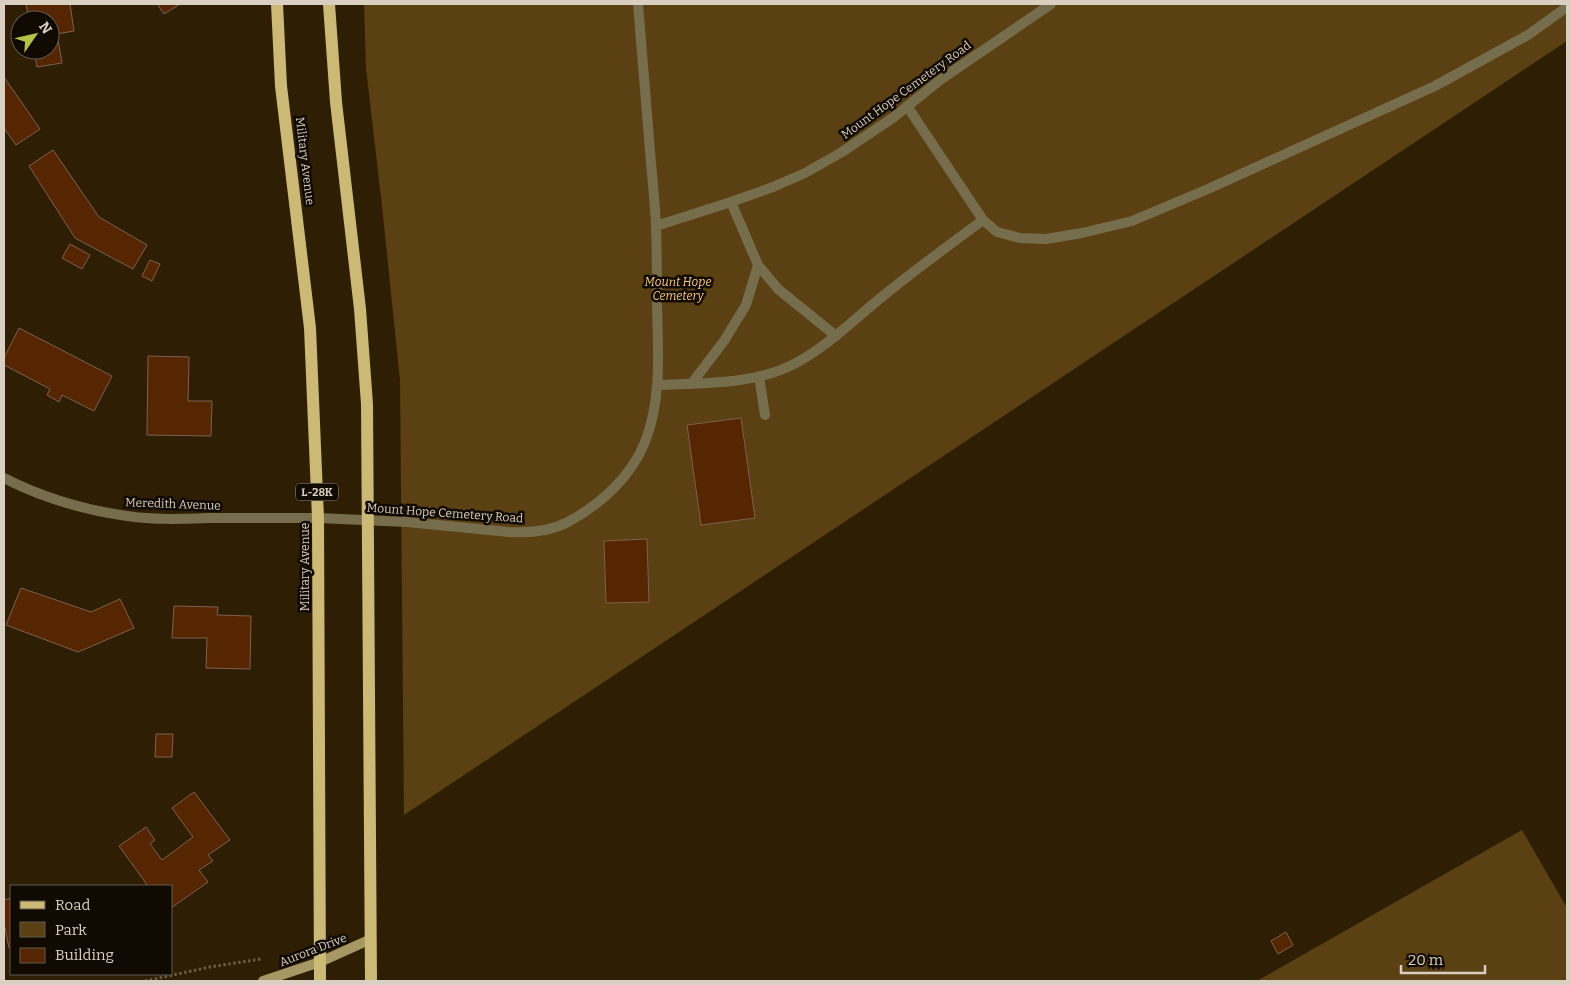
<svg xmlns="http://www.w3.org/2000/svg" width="1571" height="985" font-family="Bitter,serif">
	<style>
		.green { fill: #5a4012 }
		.building { fill: #562602; stroke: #7e604f }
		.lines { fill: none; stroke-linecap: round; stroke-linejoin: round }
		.path { stroke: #695c45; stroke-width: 3; stroke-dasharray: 2.5 2.5; stroke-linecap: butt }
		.lane { stroke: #766d4d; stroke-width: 10 }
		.street { stroke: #766d4d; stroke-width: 10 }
		.secondary { stroke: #a69764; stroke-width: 10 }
		.primary { stroke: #cbb975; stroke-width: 12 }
		.labels { text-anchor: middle; stroke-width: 5; stroke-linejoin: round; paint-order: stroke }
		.shield { fill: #110a02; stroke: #9e9588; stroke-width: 1 }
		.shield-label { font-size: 11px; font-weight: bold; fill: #dad0c1 }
		.street-label { font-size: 12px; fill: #dad0c1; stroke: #110a02 }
		.park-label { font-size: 12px; font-style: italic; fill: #fdcc81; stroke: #110a02 }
	</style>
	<rect width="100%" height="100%" fill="#2e1f04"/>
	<path class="green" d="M364 4H1567V41L404 815 400 380 382 206 366 68Z
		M1522 830 1567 908V981H1257Z"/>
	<path class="building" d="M26 4H70L74 31 57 34 62 63 37 67 34 50H50V20H29Z
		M157 4H180L164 14Z
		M4 77 40 129 16 145 4 128Z
		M53 150 99 217 147 245 133 269 75 238 29 166Z
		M70 244 90 255 82 269 62 258Z
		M150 260 160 264 152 281 142 276Z
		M19 328 112 376 94 411 62 395 59 402 47 395 50 389 4 365V358Z
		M148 356 189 357 188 401H212L211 436 147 435Z
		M741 418 755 518 701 525 687 425Z
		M647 539 649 602 606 603 604 541Z
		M21 588 91 612 120 599 134 628 78 652 6 625Z
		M174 606 218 607 217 615 251 616 250 669 206 668 207 638H172Z
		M156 734H173L172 757H155Z
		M194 792 230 840 208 855 213 861 199 870 208 882 171 908V886H148L119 846 146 827 155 840 150 844 162 860 193 837 172 808Z
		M11 898V948H9L4 923V900Z
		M1286 932 1293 945 1278 954 1271 941Z"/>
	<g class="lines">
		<path class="path" d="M145 981 210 967 261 959"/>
		<path class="lane" d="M907 106 983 220 997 232 1020 238 1046 239 1082 233 1132 221 1208 189 1435 86 1528 35 1567 7
			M656 226 731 202 773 187 805 173 842 152 894 117 940 80 1051 4
			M758 265 778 289 836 336
			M759 376 765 415
			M692 383 724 341 746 305 758 265 731 202
			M657 385C700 383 748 385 788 367 824 350 852 321 883 296 915 270 949 245 983 220
			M318 518 407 522 509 532C528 533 551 531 568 522 601 504 631 477 645 442 662 399 658 351 657 306 657 280 657 253 656 227 655 202 652 176 650 151 646 102 642 53 638 4"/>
		<path class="street" d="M4 478C43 498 84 510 127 516 154 520 181 519 208 518 245 518 281 518 318 518"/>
		<path class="secondary" d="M263 981 320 962 371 939"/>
		<path class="primary" d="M277 4 281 86 310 328 318 518 320 981
			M329 4 336 102 360 309 367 404 371 981"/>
	</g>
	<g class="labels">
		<rect class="shield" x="296" y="483.5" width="42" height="17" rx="4"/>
		<g class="shield-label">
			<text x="317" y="496">L-28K</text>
		</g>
		<g class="street-label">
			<text transform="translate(906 90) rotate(-36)" y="4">Mount Hope Cemetery Road</text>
			<text transform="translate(305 161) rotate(83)" y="4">Military Avenue</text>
			<text transform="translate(173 504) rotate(2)" y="4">Meredith Avenue</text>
			<text transform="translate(445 513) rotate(4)" y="4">Mount Hope Cemetery Road</text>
			<text transform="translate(305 567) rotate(-90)" y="4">Military Avenue</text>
			<text transform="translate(313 950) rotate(-21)" y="4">Aurora Drive</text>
		</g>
		<g class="park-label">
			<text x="678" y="286">Mount Hope<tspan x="678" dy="14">Cemetery</tspan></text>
		</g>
	</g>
	<rect width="1571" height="985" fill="none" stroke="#dad0c1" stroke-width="10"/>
	<rect x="10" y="885" width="162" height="90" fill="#110a02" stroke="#61594e"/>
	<rect x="20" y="901" width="25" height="8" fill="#cbb975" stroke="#61594e"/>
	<text x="55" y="910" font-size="15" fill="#dad0c1">Road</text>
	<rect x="20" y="922" width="25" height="15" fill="#5a4012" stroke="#61594e"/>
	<text x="55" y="935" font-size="15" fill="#dad0c1">Park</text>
	<rect x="20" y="948" width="25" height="15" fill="#562602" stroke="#61594e"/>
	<text x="55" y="960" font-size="15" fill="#dad0c1">Building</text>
	<g transform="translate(35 35) rotate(56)"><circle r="24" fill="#110a02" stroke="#61594e"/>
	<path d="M0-4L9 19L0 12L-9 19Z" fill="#b7c148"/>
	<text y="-8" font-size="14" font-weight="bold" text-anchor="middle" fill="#dad0c1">N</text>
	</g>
	<path d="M1401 965v8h84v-8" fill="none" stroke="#dad0c1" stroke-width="2.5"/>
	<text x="1408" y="965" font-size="15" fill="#dad0c1" stroke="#110a02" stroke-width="4" paint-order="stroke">20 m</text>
</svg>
